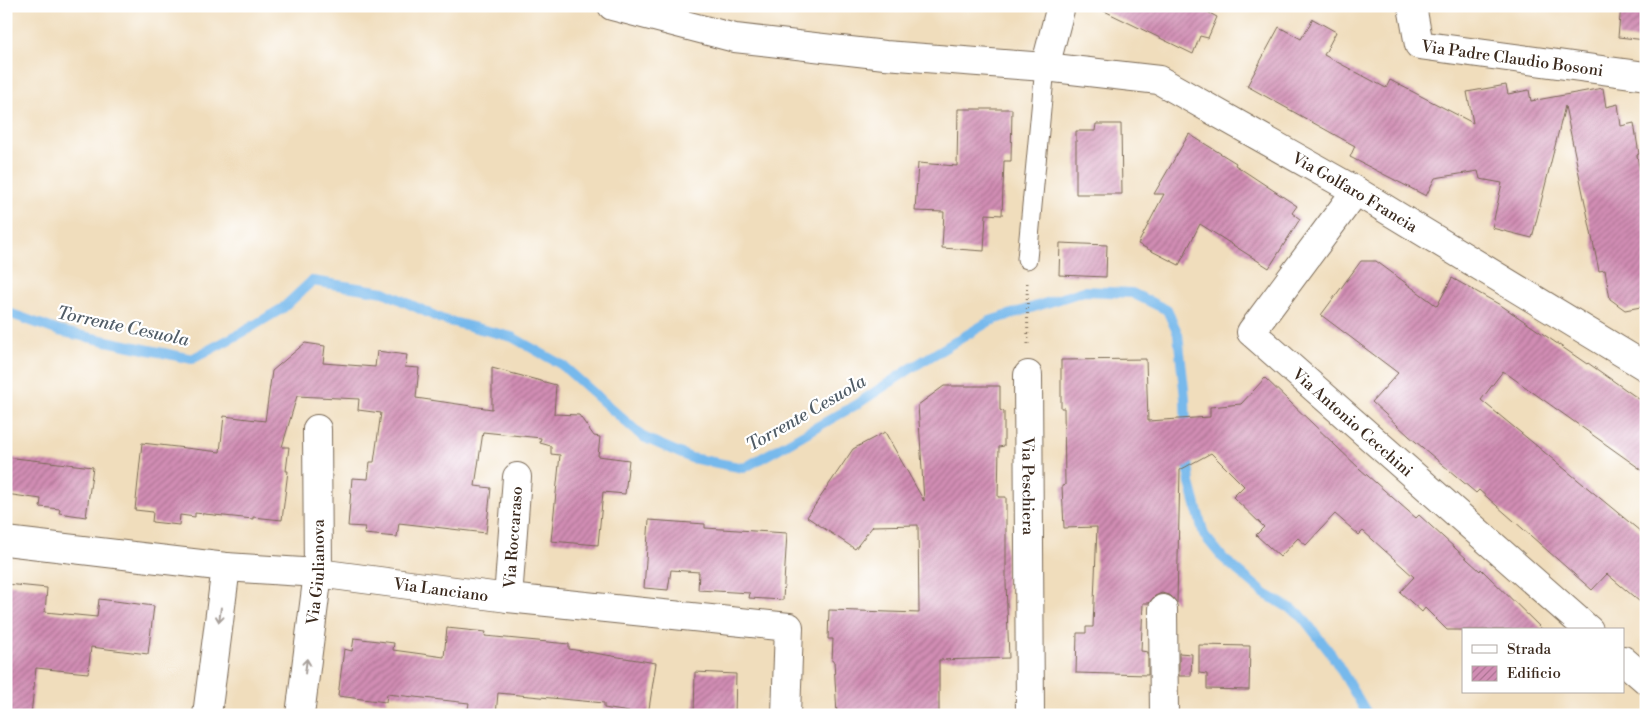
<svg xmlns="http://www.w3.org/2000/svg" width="1652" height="721" font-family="'Libre Bodoni',serif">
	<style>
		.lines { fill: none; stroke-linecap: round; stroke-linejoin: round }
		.stream { stroke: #77b9ec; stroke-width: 10 }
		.building { fill: url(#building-hatch) }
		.service-casing { stroke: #7a6955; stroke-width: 21 }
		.minor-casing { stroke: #7a6955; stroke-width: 30 }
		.path { stroke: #7a6955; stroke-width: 3; stroke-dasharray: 1 4; stroke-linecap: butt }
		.service { stroke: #fff; stroke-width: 19 }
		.minor { stroke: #fff; stroke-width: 28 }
		.oneway { stroke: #a79f9a }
		.labels { text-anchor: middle; stroke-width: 4.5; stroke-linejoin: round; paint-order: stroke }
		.street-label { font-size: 16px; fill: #3b2a1e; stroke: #fff }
		.water-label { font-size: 18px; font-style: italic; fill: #505c66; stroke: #fff }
	</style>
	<defs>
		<pattern id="building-hatch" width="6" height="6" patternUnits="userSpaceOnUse" patternTransform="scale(1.25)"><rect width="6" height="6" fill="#d18db4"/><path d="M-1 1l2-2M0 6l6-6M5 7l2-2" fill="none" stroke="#ab7392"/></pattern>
	</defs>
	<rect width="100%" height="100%" fill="#fff"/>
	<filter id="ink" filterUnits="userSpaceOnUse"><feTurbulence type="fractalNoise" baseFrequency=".02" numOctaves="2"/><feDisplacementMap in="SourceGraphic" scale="10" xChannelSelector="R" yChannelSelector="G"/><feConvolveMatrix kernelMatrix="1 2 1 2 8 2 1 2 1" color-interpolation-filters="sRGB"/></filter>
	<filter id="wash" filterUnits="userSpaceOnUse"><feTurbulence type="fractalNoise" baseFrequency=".0096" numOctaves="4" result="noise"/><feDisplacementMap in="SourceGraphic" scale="20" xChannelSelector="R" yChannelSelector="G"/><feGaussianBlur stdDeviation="1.12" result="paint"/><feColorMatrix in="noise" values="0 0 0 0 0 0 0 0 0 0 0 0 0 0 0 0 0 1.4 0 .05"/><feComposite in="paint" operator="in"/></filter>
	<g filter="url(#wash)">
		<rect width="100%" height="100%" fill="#f0ddbc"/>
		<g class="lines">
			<path class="stream" d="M6 312 59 331 192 359 243 332 283 308 312 281 384 292 441 319 512 337 562 365 643 437 691 458 744 468 854 406 913 367 990 321 1084 291 1132 293 1167 310 1178 334 1185 398 1186 432
				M1187 452 1190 483 1204 535 1223 558 1265 594 1300 614 1332 655 1368 715"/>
		</g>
		<g id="blocks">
			<path class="building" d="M1094 6H1196L1217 17 1208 38 1200 36 1193 54Z
				M1621 6H1646V40L1618 37Z
				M1313 19 1336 32 1324 55 1386 88 1390 80 1473 123 1467 92 1506 85 1508 94 1529 90 1531 101 1603 88 1606 107 1618 104 1621 126 1634 123 1639 154 1637 155 1646 206V306L1625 310 1610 299 1605 270 1599 271 1565 106 1532 238 1492 228 1502 183 1480 179 1478 171 1435 178 1426 196 1350 157 1355 146 1247 86 1279 27 1301 39Z
				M958 109H1012L1011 161H1004L1002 215 986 214 984 251 942 248 944 212 915 211 918 163 957 166Z
				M1096 124H1121L1122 194H1076V131H1095Z
				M1189 134 1236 163 1235 165 1297 206 1292 213 1300 219 1269 268 1200 224 1179 265 1138 244 1164 194H1154Z
				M1060 243 1107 245 1106 277 1059 275Z
				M1361 261H1376L1437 306 1452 278 1502 306 1587 364 1588 363 1646 404V473L1503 371 1481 400 1646 536V607L1607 574 1592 590 1479 490 1476 493 1409 436 1372 402 1398 373 1321 315Z
				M305 343 325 346 323 363 375 367 377 351 407 355 405 367 419 368 416 398 492 409V368L556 385 554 414 579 415 594 436 600 437 598 456 629 460 625 494 603 492 598 545 551 541 560 455 551 454V446L540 443 541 438 483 432 475 486 491 488 486 533 399 523 397 537 364 534 365 527 348 526 352 478 368 479 370 462H374L381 413 358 410 359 399 297 396 282 447H289L286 471H288L282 520 253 517V519L195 513V517L180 515 179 525 152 522 153 512 135 510 142 443 220 452 224 416 265 421 272 371Z
				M1146 359 1148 421 1210 417V407L1241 404 1265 378 1360 469 1416 518 1419 515 1480 571 1481 569 1543 630H1447L1425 608 1422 612 1400 592 1414 577 1363 531 1359 535 1335 514 1306 545 1298 538 1280 557 1256 535 1264 527 1233 497 1244 486 1211 453 1180 470 1177 603 1171 596 1162 593 1155 596 1149 603H1143L1141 651 1148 652V675L1076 673 1077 633H1086V627H1093L1097 527 1064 528 1062 486 1065 485 1064 408H1061V360Z
				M944 386H1000V410L1004 412V446L999 447 998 497H1006V583L1009 658 939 660V715H837L834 661H832L833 639H828L829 610 919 613 918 525 873 526 855 549 807 517 853 449 885 432 924 501 918 405Z
				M6 457 93 467 86 517 59 513 60 509 40 507 41 499 6 494Z
				M649 520 705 524V528L787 533 783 600 749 598 750 593 698 590 699 572 671 570 668 590 644 588Z
				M6 584 47 588 45 612 97 617 99 599 154 606 148 654 91 647 88 673 36 668 31 715H6Z
				M447 628 486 632 485 636 569 644V649L656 663 648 715 604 708V703L498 693 496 715H467L469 703 387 694 386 702 338 696 344 649 352 651 354 638 394 643 393 650 444 657Z
				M1199 645 1250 646 1249 690 1207 689V674L1199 673Z
				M1179 653 1192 654 1191 676H1179Z
				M695 672 736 674 735 715H694Z"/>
		</g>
	</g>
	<g filter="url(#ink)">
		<use href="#blocks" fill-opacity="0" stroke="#7a6955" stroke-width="1"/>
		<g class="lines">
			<g class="service-casing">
				<path id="service" d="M1027 259 1045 67"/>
			</g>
			<g class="minor-casing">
				<g id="minor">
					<path id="s1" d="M612 6 735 38 885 55 1045 67 1159 80 1356 191 1646 367"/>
					<path id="s2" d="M1412 6 1419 45 1646 76"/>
					<path d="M1045 67 1061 6"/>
					<path id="s3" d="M1356 191 1251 332 1589 630"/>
					<path id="s4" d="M1028 375 1030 715"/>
					<path id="s5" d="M6 541 226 567 318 573 508 598 789 627 786 715"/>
					<path id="s6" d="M508 598 517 477"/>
					<path d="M1163 609 1164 715"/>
					<path d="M1623 660 1646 680"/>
					<path d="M207 715 226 567"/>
					<path id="s7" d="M300 715 318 573 317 429"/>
				</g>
			</g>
			<path class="path" d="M1027 283 1028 346"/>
			<use href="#service" class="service"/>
			<use href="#minor" class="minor"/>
		</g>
		<defs><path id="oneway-shaft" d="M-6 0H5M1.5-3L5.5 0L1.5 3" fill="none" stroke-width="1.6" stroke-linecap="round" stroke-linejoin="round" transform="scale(1.25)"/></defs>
		<g class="oneway">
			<use href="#oneway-shaft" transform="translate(220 615) rotate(97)"/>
			<use href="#oneway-shaft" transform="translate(306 666) rotate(-83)"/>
		</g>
	</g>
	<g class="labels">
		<g class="street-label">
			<text dy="6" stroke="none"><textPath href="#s2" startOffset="134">Via Padre Claudio Bosoni</textPath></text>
			<text dy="6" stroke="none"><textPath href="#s1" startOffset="779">Via Golfaro Francia</textPath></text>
			<text dy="6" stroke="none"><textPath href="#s3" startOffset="312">Via Antonio Cecchini</textPath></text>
			<text dy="6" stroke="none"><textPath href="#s4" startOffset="111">Via Peschiera</textPath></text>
			<text dy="6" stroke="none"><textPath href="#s6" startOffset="61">Via Roccaraso</textPath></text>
			<text dy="6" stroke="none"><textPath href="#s7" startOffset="144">Via Giulianova</textPath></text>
			<text dy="6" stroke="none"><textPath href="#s5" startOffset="438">Via Lanciano</textPath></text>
		</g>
		<g class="water-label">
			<text transform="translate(123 326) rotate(12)" y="6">Torrente Cesuola</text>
			<text transform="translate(806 413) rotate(-30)" y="6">Torrente Cesuola</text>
		</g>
	</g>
	<rect width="1652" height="721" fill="none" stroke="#fff" stroke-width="25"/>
	<rect x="1462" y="628" width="162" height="65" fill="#ffffff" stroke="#b1aaa5"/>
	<rect x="1472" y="645" width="25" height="8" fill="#ffffff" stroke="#b1aaa5"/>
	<text x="1507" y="654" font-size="15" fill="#3b2a1e">Strada</text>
	<rect x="1472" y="666" width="25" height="15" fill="url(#building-hatch)" stroke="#b1aaa5"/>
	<text x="1507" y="678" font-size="15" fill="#3b2a1e">Edificio</text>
</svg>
